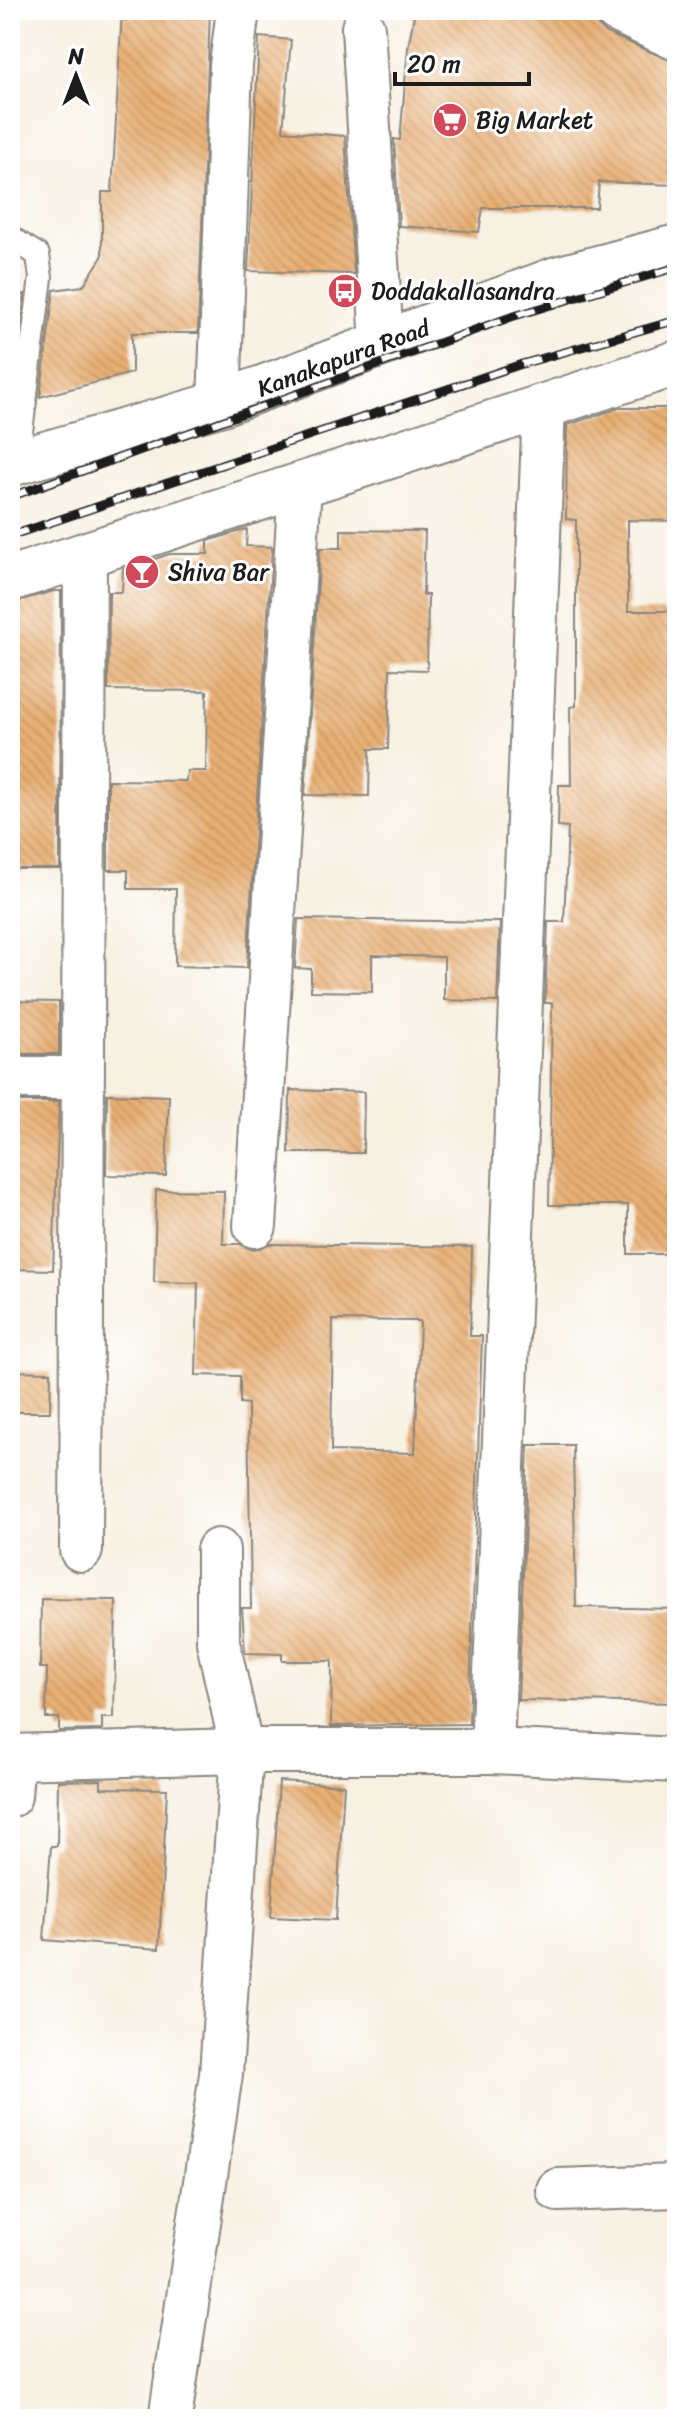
<svg xmlns="http://www.w3.org/2000/svg" width="687" height="2429" font-family="Sriracha,sans-serif">
	<style>
		.building { fill: url(#building-back-hatch); fill-rule: evenodd }
		.lines { fill: none; stroke-linecap: round; stroke-linejoin: round }
		.lane-casing { stroke: #8a867f; stroke-width: 26 }
		.street-casing { stroke: #8a867f; stroke-width: 46 }
		.secondary-casing { stroke: #8a867f; stroke-width: 48 }
		.highway-casing { stroke: #8a867f; stroke-width: 48 }
		.lane { stroke: #fff; stroke-width: 22 }
		.street { stroke: #fff; stroke-width: 42 }
		.secondary { stroke: #fff; stroke-width: 44 }
		.highway { stroke: #fff; stroke-width: 44 }
		.rail-casing { stroke: #1c1c1c; stroke-width: 9 }
		.rail { stroke: #fff; stroke-width: 6; stroke-dasharray: 18; stroke-linecap: butt }
		.labels { text-anchor: middle; stroke-width: 6; stroke-linejoin: round; paint-order: stroke }
		.poi-label { font-size: 24px; fill: #1c1c1c; stroke: #fff; text-anchor: start }
		.street-label { font-size: 24px; fill: #1c1c1c; stroke: #fff }
	</style>
	<defs>
		<pattern id="building-back-hatch" width="6" height="6" patternUnits="userSpaceOnUse" patternTransform="scale(2)"><rect width="6" height="6" fill="#e8af73"/><path d="M-1 5l2 2M0 0l6 6M5-1l2 2" fill="none" stroke="#c69663"/></pattern>
	</defs>
	<rect width="100%" height="100%" fill="#fff"/>
	<filter id="ink" filterUnits="userSpaceOnUse"><feTurbulence type="fractalNoise" baseFrequency=".0125" numOctaves="2"/><feDisplacementMap in="SourceGraphic" scale="16" xChannelSelector="R" yChannelSelector="G"/><feConvolveMatrix kernelMatrix="1 2 1 2 8 2 1 2 1" color-interpolation-filters="sRGB"/></filter>
	<filter id="wash" filterUnits="userSpaceOnUse"><feTurbulence type="fractalNoise" baseFrequency=".006" numOctaves="4" result="noise"/><feDisplacementMap in="SourceGraphic" scale="32" xChannelSelector="R" yChannelSelector="G"/><feGaussianBlur stdDeviation="1.8" result="paint"/><feColorMatrix in="noise" values="0 0 0 0 0 0 0 0 0 0 0 0 0 0 0 0 0 1.4 0 .05"/><feComposite in="paint" operator="in"/></filter>
	<g filter="url(#wash)">
		<rect width="100%" height="100%" fill="#f7f1e2"/>
		<g id="blocks">
			<path class="building" d="M122 10H210L198 333H132V373L40 397 54 290 83 286 102 257V192H112Z
				M415 10 592 11 596 24 606 33 677 63V185L599 182 597 208H483L479 232 399 226 394 139 400 140 408 48Z
				M259 37 291 40 283 131 345 136 354 274 248 271Z
				M25 294 10 404V297Z
				M619 408H677V521L628 520V611H677V855L672 967H677V1254H628V1205H549L552 1003H545L548 922H564L568 827 558 826 559 785H571L570 707 576 706V520L566 519 567 425Z
				M247 529 246 546 272 547 247 968 175 966 176 889H128V870H108V780L186 781 187 771H206L207 691 108 690 109 592H122L123 569 170 554H208V541Z
				M341 530 425 531 423 595H428L427 670 390 669 388 749H370L369 796 305 795 320 548H341Z
				M54 591H61L60 869H10V603Z
				M298 919 500 922 497 1002 444 1000V957L372 955V992L311 991V969L295 968Z
				M10 1001 59 1002V1054H10Z
				M290 1090 364 1092 363 1153H289Z
				M107 1094 169 1096 166 1176 106 1175Z
				M10 1102H59L53 1270 10 1269Z
				M156 1190 224 1191 223 1244H240L253 1250 269 1244 472 1247 470 1336H482L469 1724 331 1726 332 1661H282V1654L245 1653 242 1608H251L248 1404 240 1403V1376L196 1375 198 1283 154 1282ZM333 1320 420 1321 415 1453 331 1451Z
				M10 1371 51 1372 50 1412H10Z
				M528 1445H573L576 1607 677 1609 676 1703 518 1700Z
				M41 1599 116 1600 114 1718H102V1730L59 1731V1718H46L47 1668H40Z
				M101 1780V1788L167 1789 159 1949 44 1940 51 1846H57L58 1781Z
				M279 1781 344 1785 336 1920 271 1917Z"/>
		</g>
	</g>
	<g filter="url(#ink)">
		<use href="#blocks" fill-opacity="0" stroke="#8a867f" stroke-width="2"/>
		<g class="lines">
			<g class="lane-casing">
				<path id="lane" d="M10 237 38 255 41 278 17 462"/>
			</g>
			<g class="street-casing">
				<path id="street" d="M363 28 382 344
					M219 404 231 65 238 10
					M10 1078H83
					M255 1226 300 485
					M81 1550 85 556
					M492 1751 544 406
					M10 1796 13 1757
					M558 2190 677 2186
					M170 2419 221 2074 242 1751 218 1642V1550"/>
			</g>
			<g class="secondary-casing">
				<path id="secondary" d="M617 10 677 38
					M10 1757 242 1751H492L677 1760"/>
			</g>
			<g class="highway-casing">
				<g id="highway">
					<path id="s1" d="M10 464 219 404 557 279 677 247"/>
					<path d="M10 579 677 363"/>
				</g>
			</g>
			<use href="#lane" class="lane"/>
			<use href="#street" class="street"/>
			<use href="#secondary" class="secondary"/>
			<use href="#highway" class="highway"/>
			<g class="rail-casing">
				<path id="rail" d="M10 497 511 317 677 267
					M10 536 522 364 677 320"/>
			</g>
			<use href="#rail" class="rail"/>
		</g>
	</g>
	<defs>
		<g id="supermarket-disc" transform="scale(1.8)"><circle r="9.5" fill="#d1495b" stroke="#fff"/><path d="M-6-5.5h2.5l.6 2H6L4.5 2H-2.5L-4.4-4H-6ZM-1.5 3.2a1.3 1.3 0 1 0 .1 0ZM3 3.2a1.3 1.3 0 1 0 .1 0Z" fill="#fff"/></g>
		<g id="bus-disc" transform="scale(1.8)"><circle r="9.5" fill="#d1495b" stroke="#fff"/><path d="M-5-6H5V4H4V6H2V4H-2V6H-4V4H-5ZM-3.5-4V0h7V-4ZM-3.5 1.2v1.5H-2V1.2ZM2 1.2v1.5H3.5V1.2Z" fill="#fff"/></g>
		<g id="bar-disc" transform="scale(1.8)"><circle r="9.5" fill="#d1495b" stroke="#fff"/><path d="M-6-5H6L.8 .8V4.5H3.5V6h-7V4.5H-.8V.8Z" fill="#fff"/></g>
	</defs>
	<g fill-rule="evenodd">
		<use href="#supermarket-disc" x="450" y="120"/>
		<use href="#bus-disc" x="345" y="291"/>
		<use href="#bar-disc" x="142" y="572"/>
	</g>
	<g class="labels">
		<g class="poi-label">
			<text x="476" y="128">Big Market</text>
			<text x="371" y="299">Doddakallasandra</text>
			<text x="168" y="580">Shiva Bar</text>
		</g>
		<g class="street-label">
			<text dy="8" stroke="none"><textPath href="#s1" startOffset="350">Kanakapura Road</textPath></text>
		</g>
	</g>
	<rect width="687" height="2429" fill="none" stroke="#fff" stroke-width="40"/>
	<g transform="translate(76 76)" stroke="#ffffff" stroke-width="6" paint-order="stroke">
	<path d="M0-6L14 30L0 20L-14 30Z" fill="#1c1c1c"/>
	<text y="-12" font-size="22" font-weight="bold" text-anchor="middle" fill="#1c1c1c">N</text>
	</g>
	<path d="M395 72v12h134v-12" fill="none" stroke="#1c1c1c" stroke-width="4"/>
	<text x="407" y="72" font-size="24" fill="#1c1c1c" stroke="#ffffff" stroke-width="6" paint-order="stroke">20 m</text>
</svg>
